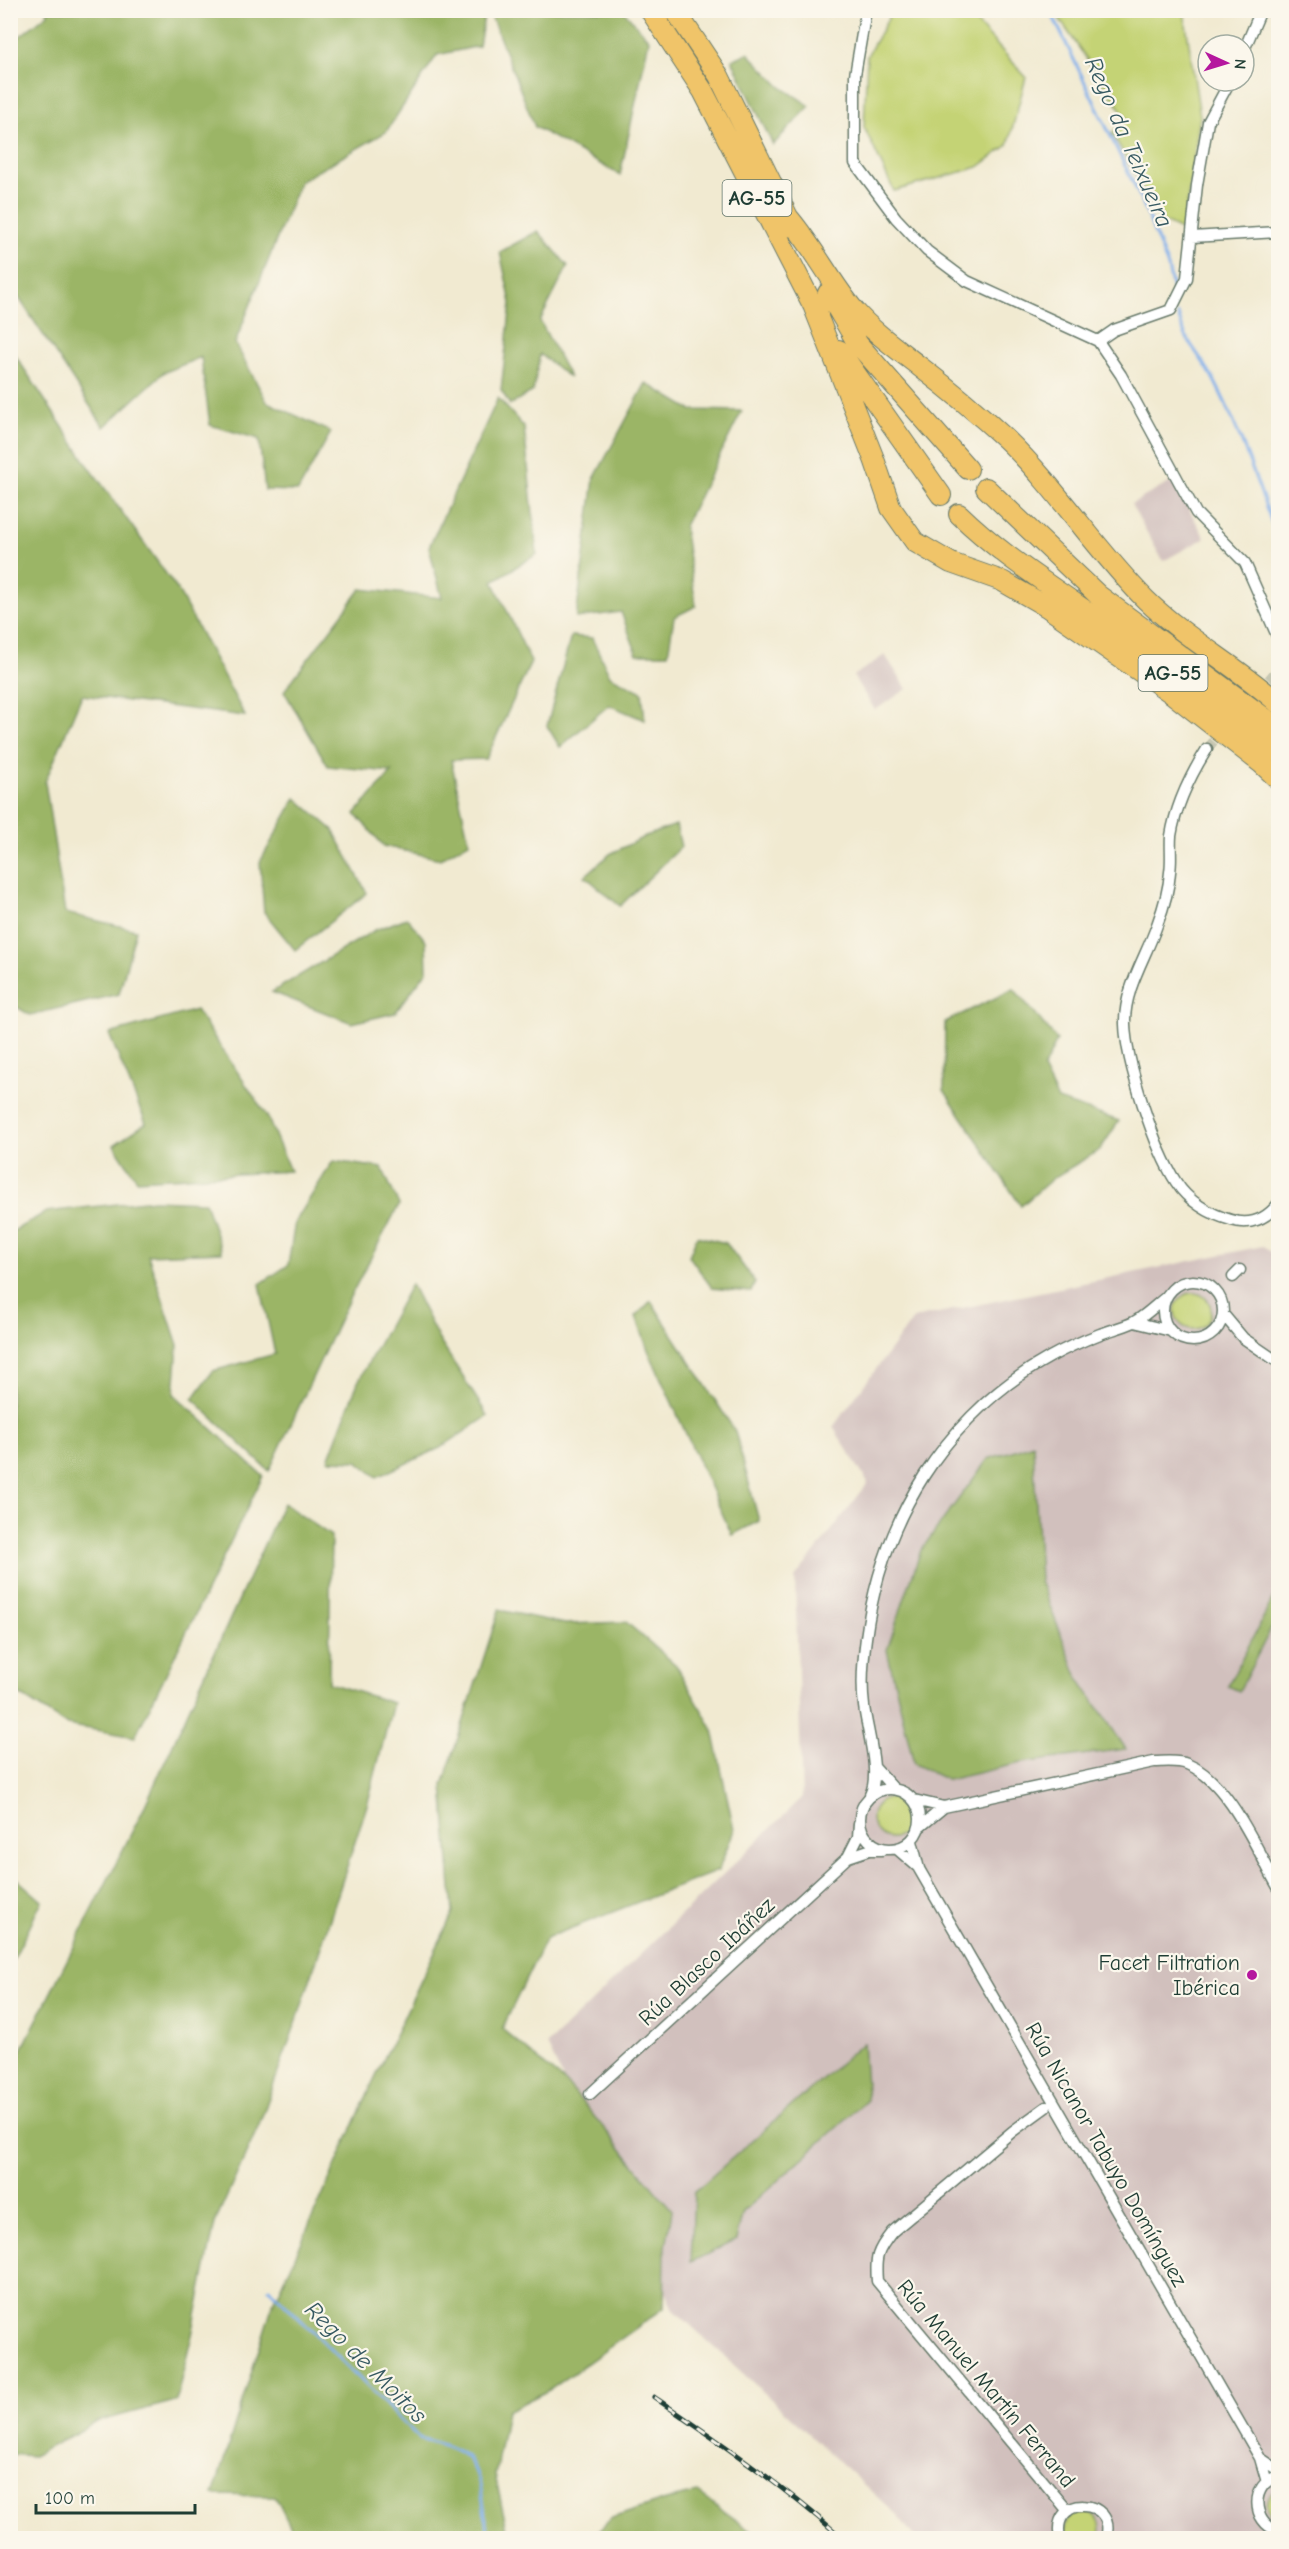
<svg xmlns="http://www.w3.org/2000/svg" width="1289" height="2549" font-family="'Comic Neue',sans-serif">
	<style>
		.industrial { fill: #d1c0bd }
		.green { fill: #c4d375; stroke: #728854; stroke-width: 1.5 }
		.forest { fill: #9bb566; stroke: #5d794d; stroke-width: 1.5 }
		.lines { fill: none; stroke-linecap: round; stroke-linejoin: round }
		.stream { stroke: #80afea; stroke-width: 3 }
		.street-tunnel { stroke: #c7c7b2; stroke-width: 10; stroke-dasharray: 10 5; stroke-linecap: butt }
		.street-casing { stroke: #687a6b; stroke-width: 13 }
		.highway-casing { stroke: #687a6b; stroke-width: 22 }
		.street { stroke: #fff; stroke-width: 10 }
		.highway { stroke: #f0c469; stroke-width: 20 }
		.rail-casing { stroke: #1f3d34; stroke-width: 5 }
		.rail { stroke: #fbf7ec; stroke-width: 3; stroke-dasharray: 9; stroke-linecap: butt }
		.poi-dot { fill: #b5179e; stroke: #fbf7ec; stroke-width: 2 }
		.labels { text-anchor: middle; stroke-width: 4.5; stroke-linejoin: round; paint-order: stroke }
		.shield { fill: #fbf7ec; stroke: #61756b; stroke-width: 1.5 }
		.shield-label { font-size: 21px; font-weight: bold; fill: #1f3d34 }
		.street-label { font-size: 22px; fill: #1f3d34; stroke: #fbf7ec }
		.poi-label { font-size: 22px; fill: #1f3d34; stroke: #fbf7ec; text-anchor: end }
		.water-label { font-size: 24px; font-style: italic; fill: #375a62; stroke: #fbf7ec }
	</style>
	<rect width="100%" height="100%" fill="#fbf7ec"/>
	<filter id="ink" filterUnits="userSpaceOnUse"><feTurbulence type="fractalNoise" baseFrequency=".0167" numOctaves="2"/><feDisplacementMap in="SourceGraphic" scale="12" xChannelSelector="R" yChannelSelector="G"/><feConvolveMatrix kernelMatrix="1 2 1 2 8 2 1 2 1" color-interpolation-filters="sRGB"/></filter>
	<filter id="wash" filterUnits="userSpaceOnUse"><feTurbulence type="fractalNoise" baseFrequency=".008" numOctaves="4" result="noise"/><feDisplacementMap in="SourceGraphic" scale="24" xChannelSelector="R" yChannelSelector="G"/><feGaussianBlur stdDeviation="1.35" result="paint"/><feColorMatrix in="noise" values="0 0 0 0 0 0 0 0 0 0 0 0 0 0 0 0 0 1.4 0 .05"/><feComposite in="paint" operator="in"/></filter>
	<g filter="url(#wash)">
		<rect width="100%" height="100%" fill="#f1ead1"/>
		<path class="industrial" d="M1173 481 1205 538 1163 561 1131 504Z
			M885 655 907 689 875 710 853 676Z
			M1263 1246 1278 1258V2538H915L899 2517 673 2309 547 2045 802 1798 795 1578 868 1483 833 1427 914 1318Z"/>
		<path class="green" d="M888 11H969L967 12 1026 77 1008 145 978 167 894 191 864 127 867 56 888 19Z
			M1066 11H1184L1200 116 1183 231 1162 221 1112 133 1127 119 1059 18Z
			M1175 1311a18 18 0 1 1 36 0a18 18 0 1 1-36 0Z
			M872 1818a20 20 0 1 1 40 0a20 20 0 1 1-40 0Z
			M1278 2487V2521C1264 2512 1264 2496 1278 2487Z
			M1084 2511C1098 2514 1104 2525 1099 2538H1067C1061 2524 1069 2513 1084 2511Z"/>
		<path class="forest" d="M47 11H485L479 46 437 55 386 132 300 181 235 343 267 402 331 432 298 491 265 490 259 439 210 425 201 357 163 373 104 427 11 286V43L48 14Z
			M489 11H624L649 40 620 175 535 127Z
			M748 53 780 86 810 106 773 145 732 60Z
			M538 231 568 266 540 321 570 378 540 354 533 391 510 405 501 390 511 303 500 252Z
			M11 349 88 465 177 589 245 716 82 695 45 782 65 913 136 930 119 994 30 1015 10 1003V468L14 466 10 451Z
			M646 383 691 410 742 411 684 526 696 606 674 617 668 654H637L621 612 576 618 594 479Z
			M498 398 524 427 537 554 493 581 531 662 486 759 451 760 469 842 440 859 384 846 355 814 392 772 328 766 284 691 361 589 442 598 429 547Z
			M571 636 592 638 610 676 642 692 645 720 609 705 560 747 547 726Z
			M296 798 333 830 367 893 295 950 264 912 260 862Z
			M676 825 681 847 620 906 585 876 610 854 646 836Z
			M407 918 426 941 427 971 395 1013 352 1023 272 992 375 930Z
			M1014 989 1057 1040 1043 1069 1058 1100 1119 1121 1100 1150 1053 1178 1021 1206 944 1090 945 1022Z
			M196 1010 267 1116 290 1171 137 1180 114 1145 146 1123 109 1034Z
			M333 1161 382 1168 399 1205 350 1297 269 1471 193 1399 213 1371 275 1354 260 1284 288 1265 295 1222Z
			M154 1200 205 1202 222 1252 148 1255 178 1345 174 1394 263 1476 135 1737 67 1725 11 1689 10 1233 46 1212Z
			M697 1236 726 1243 755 1282 751 1292 712 1288 689 1256Z
			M411 1284 439 1340 488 1416 440 1448 377 1477 357 1461 328 1460 358 1382Z
			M651 1301 735 1431 759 1521 732 1535 648 1350 636 1316Z
			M1033 1444 1040 1581 1078 1678 1126 1749 1021 1763 947 1780 914 1764 887 1650 921 1550 988 1459Z
			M283 1503 331 1536 329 1683 393 1703 368 1802 298 2017 259 2125 215 2223 192 2335 176 2401 96 2422 33 2456 11 2454V2071L142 1812Z
			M1278 1589V1615L1239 1691 1228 1686Z
			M499 1610 565 1624 626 1622 676 1665 713 1730 734 1830 718 1871 546 1938 502 2029 568 2085 672 2210 665 2253 664 2308 551 2389 507 2411 495 2475 509 2538H296L275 2496 213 2495 276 2294 278 2295 371 2086 453 1913 443 1785Z
			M11 1874 42 1901 11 1964Z
			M863 2043 867 2100 743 2212 736 2240 691 2262 694 2192Z
			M698 2493 760 2538H591L612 2518 666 2500Z"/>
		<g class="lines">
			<path class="stream" d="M1050 10 1142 201 1168 267 1173 290
				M1178 314C1185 344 1202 356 1215 382 1241 432 1258 487 1278 539
				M269 2288 419 2438C434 2442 451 2446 464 2455 482 2468 484 2511 487 2531L491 2538"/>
		</g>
	</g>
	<g filter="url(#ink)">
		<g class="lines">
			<path class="street-tunnel" d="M1259 691 1278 669
				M1207 749 1224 729"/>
			<g class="street-casing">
				<path id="street" d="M866 10 855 75V163L896 218 927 251 967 281 1098 341 1121 375 1196 513 1245 563 1278 638
					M1269 10 1278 15
					M1244 50 1261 10
					M1192 237 1278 232
					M1098 341 1114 330 1171 310 1187 278 1197 185 1208 122 1230 81
					M1207 749C1190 776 1176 804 1171 836 1170 848 1172 860 1170 872 1169 889 1163 909 1157 925 1146 957 1124 989 1125 1024 1126 1062 1155 1150 1176 1182 1188 1201 1209 1214 1231 1220 1250 1226 1266 1219 1278 1204
					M1233 1277 1240 1270
					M1163 1311a30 30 0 1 1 60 0a30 30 0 1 1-60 0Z
					M1223 1314 1243 1338 1278 1362
					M1134 1322 1171 1331
					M875 1768 894 1789
					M860 1819a30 30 0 1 1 60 0a30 30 0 1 1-60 0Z
					M870 1795C881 1773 867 1731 864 1706 861 1684 863 1660 866 1638 881 1521 945 1415 1050 1357 1066 1348 1082 1341 1100 1334 1111 1330 1123 1327 1134 1322 1145 1316 1156 1305 1166 1297
					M914 1800 944 1807
					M920 1827 944 1807 1154 1762C1164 1762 1177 1760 1187 1764 1228 1780 1257 1850 1278 1887
					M912 1841 919 1869 1260 2458 1267 2482
					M897 1849 919 1868
					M848 1857 869 1850H882
					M590 2094 848 1857 858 1837 859 1823
					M1046 2107 1013 2131 892 2232C877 2251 875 2257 877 2281L1068 2511
					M1260 2458 1278 2470
					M1278 2476C1250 2484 1251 2522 1278 2531
					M1060 2538C1050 2494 1118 2497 1106 2538"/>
			</g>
			<g class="highway-casing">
				<path id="highway" d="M650 10 703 91 818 315
					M675 10 719 76 793 227
					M788 217C813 246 830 281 854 310 872 331 897 349 919 366 949 389 978 413 1006 439 1057 488 1095 549 1146 600 1186 639 1237 666 1278 703
					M828 293 858 344 968 469
					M813 305 874 459 891 508 915 542 951 563 1002 581 1047 607 1174 695 1261 763 1278 779
					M839 350 941 495
					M986 488 1098 595 1278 728
					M959 514C997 551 1039 578 1083 609 1149 655 1214 703 1278 752"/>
			</g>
			<use href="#street" class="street"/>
			<use href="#highway" class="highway"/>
			<g class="rail-casing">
				<path id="rail" d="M654 2397C718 2441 784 2486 842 2538"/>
			</g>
			<use href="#rail" class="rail"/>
		</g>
	</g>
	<circle class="poi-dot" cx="1252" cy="1975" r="6"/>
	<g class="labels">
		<g class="shield">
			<rect x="722.5" y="180" width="69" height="36" rx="4.5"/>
			<rect x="1138.5" y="655" width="69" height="36" rx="4.5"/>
		</g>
		<g class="shield-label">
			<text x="757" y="205">AG-55</text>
			<text x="1173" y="680">AG-55</text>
		</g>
		<g class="street-label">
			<text transform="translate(706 1961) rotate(-43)" y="8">Rúa Blasco Ibáñez</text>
			<text transform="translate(1107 2154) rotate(60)" y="8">Rúa Nicanor Tabuyo Domínguez</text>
			<text transform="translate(987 2383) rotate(50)" y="8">Rúa Manuel Martín Ferrand</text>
		</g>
		<g class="poi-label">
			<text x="1240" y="1970">Facet Filtration<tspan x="1240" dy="25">Ibérica</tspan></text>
		</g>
		<g class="water-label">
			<text transform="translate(1129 142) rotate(66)" y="8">Rego da Teixueira</text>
			<text transform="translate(366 2362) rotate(45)" y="8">Rego de Moitos</text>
		</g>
	</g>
	<rect width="1289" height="2549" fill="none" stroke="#fbf7ec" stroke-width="36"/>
	<g transform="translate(1226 63) rotate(94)"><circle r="28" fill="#fbf7ec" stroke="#a3ada2" stroke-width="1.5"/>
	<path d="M0-4.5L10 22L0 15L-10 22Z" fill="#b5179e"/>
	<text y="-9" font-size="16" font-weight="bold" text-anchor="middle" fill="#1f3d34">N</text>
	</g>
	<path d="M36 2504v9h159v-9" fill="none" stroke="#1f3d34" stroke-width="3"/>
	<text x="45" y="2504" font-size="18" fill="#1f3d34" stroke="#fbf7ec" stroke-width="4.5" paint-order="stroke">100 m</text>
</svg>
